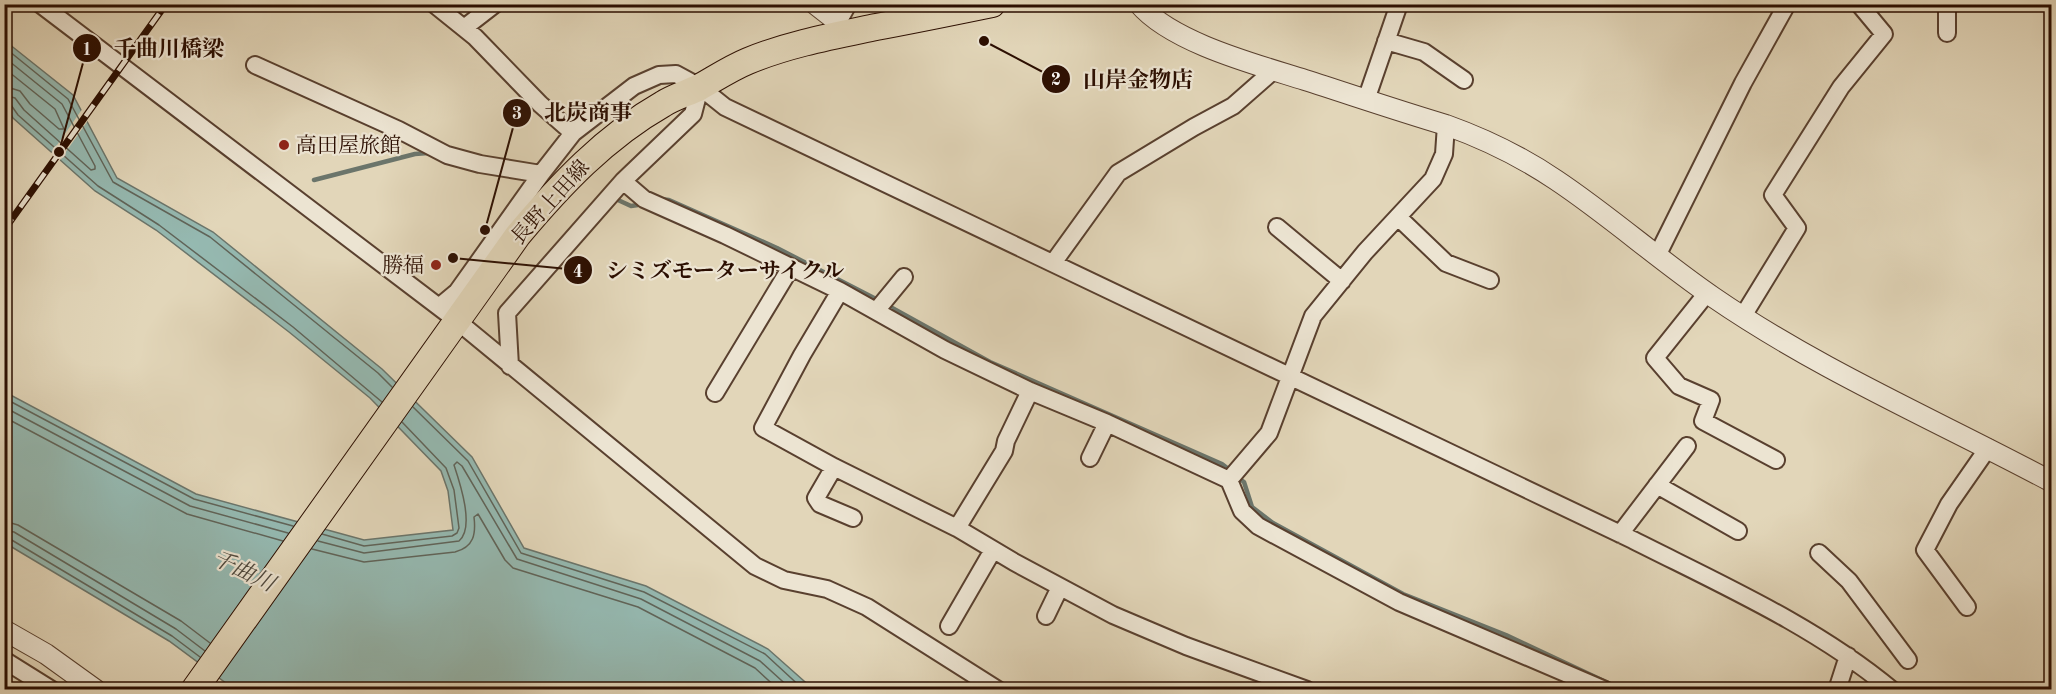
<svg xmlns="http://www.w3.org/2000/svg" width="2056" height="694" font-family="'Old Standard TT','Noto Serif JP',serif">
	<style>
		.water { fill: #95b9b1; stroke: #6b756b; stroke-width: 1.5 }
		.pier { fill: #e2d6b9 }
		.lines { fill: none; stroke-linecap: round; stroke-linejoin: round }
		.shore { stroke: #606459; stroke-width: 1.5 }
		.stream { stroke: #6b756b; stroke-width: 4.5 }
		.minor-casing { stroke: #59402f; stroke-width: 20 }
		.tertiary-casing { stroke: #59402f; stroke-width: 22 }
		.primary-casing { stroke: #2b0e01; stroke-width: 28 }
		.minor { stroke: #ece4d2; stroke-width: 16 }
		.tertiary { stroke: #ece4d2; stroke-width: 20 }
		.primary { stroke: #e2d6b9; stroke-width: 26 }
		.rail-casing { stroke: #2b0e01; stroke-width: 7 }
		.rail { stroke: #ece4d2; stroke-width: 4.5; stroke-dasharray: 14; stroke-linecap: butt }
		.poi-dot { fill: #8f2418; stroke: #ece4d2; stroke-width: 2 }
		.labels { text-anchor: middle; stroke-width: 4.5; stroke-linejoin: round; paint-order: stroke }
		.poi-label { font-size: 21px; fill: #2b0e01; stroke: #ece4d2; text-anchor: start }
		.street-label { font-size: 21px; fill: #2b0e01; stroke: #ece4d2 }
		.water-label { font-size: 22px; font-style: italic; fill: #504a3f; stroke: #ece4d2 }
		.leader { fill: none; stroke: #2b0e01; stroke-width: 2 }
		.callout-dot { fill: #2b0e01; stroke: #ece4d2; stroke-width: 2 }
		.mark-label { font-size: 18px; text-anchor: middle; font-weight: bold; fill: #fff }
		.callout-label { font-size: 22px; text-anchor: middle; font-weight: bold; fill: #2b0e01; stroke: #ece4d2; stroke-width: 4.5; stroke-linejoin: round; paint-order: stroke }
	</style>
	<rect width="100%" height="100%" fill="#e2d6b9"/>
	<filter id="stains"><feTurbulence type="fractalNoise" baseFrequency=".00333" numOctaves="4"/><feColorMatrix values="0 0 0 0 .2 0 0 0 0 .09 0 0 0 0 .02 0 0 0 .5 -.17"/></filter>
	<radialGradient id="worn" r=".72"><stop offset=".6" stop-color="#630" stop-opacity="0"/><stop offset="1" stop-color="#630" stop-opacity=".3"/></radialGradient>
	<path class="water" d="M4 40 73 95 117 178 213 232 382 369 472 457 524 548 646 586 768 649 813 689H234L169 641 5 543V392L196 494 364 540 453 530 448 491 441 471 370 398 289 332 156 230 95 191 13 118 5 105Z"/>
	<path class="pier" d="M83 108 89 119 58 163 50 155Z"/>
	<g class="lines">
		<path class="shore" d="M4 47 68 99 113 182 210 237 378 373 392 387
			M4 57 62 104 95 166V169L91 170 24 110 15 98 4 95
			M4 68 55 109 64 129H59L30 104 20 91 4 86
			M4 103 11 105 18 115 98 186 159 225 293 327 382 402
			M4 398 194 499 293 526
			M4 407 190 506 288 533
			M413 407 468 461 521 553 644 592 765 654 804 690
			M4 417 187 514 283 541
			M4 521 18 525 181 621 210 643
			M4 530 14 532 176 629 205 651
			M322 534 364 546 452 536 457 533 459 528 454 490 446 468 402 422
			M4 538 10 539 172 636 200 657
			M318 541 364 553 459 541C475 528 460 483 454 465L457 462 462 466 517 559 641 599 760 661 792 690
			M312 549 364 562 455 552C474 547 476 534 474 517L478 514 505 560 513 568 638 607 755 668 779 690"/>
		<path class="stream" d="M314 180 415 154 428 153
			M660 199 669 200 777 248 876 299 990 362 1222 464 1231 471
			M618 200 631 206 638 205
			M1237 477 1244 482 1252 507 1273 523 1403 594 1506 635 1623 690"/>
		<g class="minor-casing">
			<path id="minor" d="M40 4 456 320 755 566 784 580 827 589 867 607 998 690
				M434 4 475 37 540 104 573 133
				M464 28 495 4
				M841 33 838 22 848 4
				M1947 33V4
				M1386 41 1424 52 1464 80
				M255 65 399 130 447 155 480 164 541 174
				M1366 100 1398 7 1397 4
				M623 181 644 199 725 235 840 291 945 350 1030 391 1107 423 1229 480 1242 511 1258 526 1399 602 1605 690
				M1398 217 1446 263 1490 280
				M1277 227 1342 281
				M1657 256 1743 83 1787 4
				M1053 263 1118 173 1194 127 1233 106 1274 70
				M840 291 802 355 763 428 834 467 957 528 1014 562 1113 615 1186 646 1307 690
				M1707 293 1655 358 1679 386 1711 400 1703 421 1776 460
				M439 307 457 292 541 174 573 133 634 86 659 75 676 74 700 87 725 107 1633 540C1722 585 1815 626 1892 690
				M876 311 904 277
				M1743 316 1797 228 1773 195 1841 87 1884 34 1859 4
				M510 366 507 313 623 181 693 114 700 87
				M715 393 791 267
				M1090 458 1107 423
				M834 467 816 498 820 504 853 518
				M1229 480 1269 433 1313 316 1365 252 1433 179 1444 154 1446 125
				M1657 485 1738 531
				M957 528 1004 451 1006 441 1030 391
				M1620 534 1687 446
				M1819 553 1849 581 1908 660
				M1967 607 1925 550 1949 504 1988 448
				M1046 616 1060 587
				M949 626 993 550
				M4 660 52 690
				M1837 690 1848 656"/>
		</g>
		<g class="tertiary-casing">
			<path id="tertiary" d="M815 4 838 22
				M1139 4C1172 43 1258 65 1305 80 1352 95 1399 111 1446 125 1485 139 1522 157 1556 180 1610 216 1659 260 1713 297 1819 370 1938 421 2052 482
				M4 630 46 654 96 690"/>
		</g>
		<g class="primary-casing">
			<path id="primary" d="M194 690 518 235C560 185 605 137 663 104 674 97 688 93 700 87 716 78 731 68 748 61 789 44 833 36 876 27 914 20 953 12 992 4"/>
		</g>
		<use href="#minor" class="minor"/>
		<use href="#tertiary" class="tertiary"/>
		<use href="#primary" class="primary"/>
		<g class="rail-casing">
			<path id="rail" d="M4 230 166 4"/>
		</g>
		<use href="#rail" class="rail"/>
	</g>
	<g class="poi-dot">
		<circle cx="284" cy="145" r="6"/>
		<circle cx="436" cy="265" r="6"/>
	</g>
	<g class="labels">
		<g class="poi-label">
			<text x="296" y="152">高田屋旅館</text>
			<text x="424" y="272" text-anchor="end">勝福</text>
		</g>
		<g class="street-label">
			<text transform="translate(550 202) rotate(-48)" y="7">長野上田線</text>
		</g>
		<g class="water-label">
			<text transform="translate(244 570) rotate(26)" y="8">千曲川</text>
		</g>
	</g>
	<path class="leader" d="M59 152L87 48M984 41L1056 79M485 230L517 113M453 258L578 270"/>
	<g class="callout-dot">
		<circle cx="59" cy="152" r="6"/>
		<circle cx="984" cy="41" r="6"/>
		<circle cx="485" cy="230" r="6"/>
		<circle cx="453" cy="258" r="6"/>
		<circle cx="87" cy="48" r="15"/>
		<circle cx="1056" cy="79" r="15"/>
		<circle cx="517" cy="113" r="15"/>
		<circle cx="578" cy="270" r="15"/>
	</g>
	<g class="mark-label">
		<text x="87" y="55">1</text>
		<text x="1056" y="85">2</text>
		<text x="517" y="119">3</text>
		<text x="578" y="277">4</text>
	</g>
	<g class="callout-label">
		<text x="169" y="56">千曲川橋梁</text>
		<text x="1138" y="87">山岸金物店</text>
		<text x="588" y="120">北炭商事</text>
		<text x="725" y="278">シミズモーターサイクル</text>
	</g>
	<rect width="2056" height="694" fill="none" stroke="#e2d6b9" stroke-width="24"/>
	<rect x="6" y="6" width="2044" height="682" fill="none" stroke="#2b0e01" stroke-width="3"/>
	<rect x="12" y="12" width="2032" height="670" fill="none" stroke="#2b0e01" stroke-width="1.5"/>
	<rect width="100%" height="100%" filter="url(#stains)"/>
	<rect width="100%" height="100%" fill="url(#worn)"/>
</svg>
